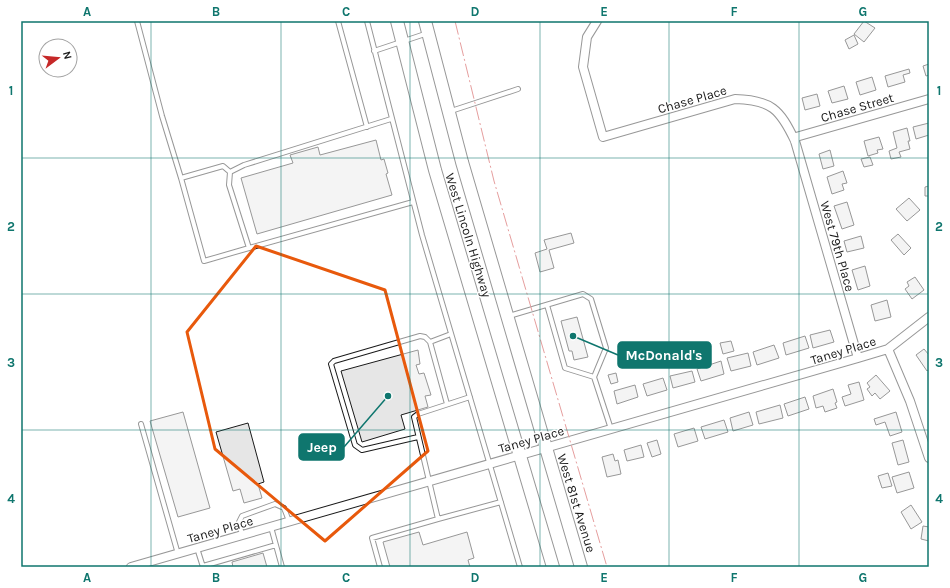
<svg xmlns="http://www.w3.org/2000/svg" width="950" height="588" font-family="Karla,sans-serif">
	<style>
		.building { fill: #e6e6e6; stroke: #1a1a1a }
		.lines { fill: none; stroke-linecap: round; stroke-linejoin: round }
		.service-casing { stroke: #1a1a1a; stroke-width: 6 }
		.minor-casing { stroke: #1a1a1a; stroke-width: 10 }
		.primary-casing { stroke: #1a1a1a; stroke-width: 14 }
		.service { stroke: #fff; stroke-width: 4 }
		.minor { stroke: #fff; stroke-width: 8 }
		.primary { stroke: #fff; stroke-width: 12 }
		.power { stroke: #c62828; stroke-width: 1; stroke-dasharray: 14 3 2 3; stroke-linecap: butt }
		.marked { fill: none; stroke: #e8590c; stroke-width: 3; stroke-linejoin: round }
		.grid { fill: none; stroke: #0f766e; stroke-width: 1; stroke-opacity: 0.55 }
		.labels { text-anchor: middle; stroke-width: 3; stroke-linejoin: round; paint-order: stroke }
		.street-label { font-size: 13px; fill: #1a1a1a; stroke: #fff }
		.leader { fill: none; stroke: #0f766e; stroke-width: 1.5 }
		.callout-dot { fill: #0f766e; stroke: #fff; stroke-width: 1.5 }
		.callout { fill: #0f766e; stroke: #0f766e; stroke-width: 1.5 }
		.callout-label { font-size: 14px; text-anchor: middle; font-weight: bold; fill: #fff }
		.neatline { fill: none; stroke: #0f766e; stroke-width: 1.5 }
		.grid-label { font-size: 13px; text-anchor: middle; font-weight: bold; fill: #0f766e }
	</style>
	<rect width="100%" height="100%" fill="#fff"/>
	<path class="building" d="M864 21 875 28 864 42 854 34Z
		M854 35 858 44 849 49 845 40Z
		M929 64V75L926 76 923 66Z
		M909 69 910 73 903 75 905 82 888 87 885 76Z
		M872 77 876 90 860 95 856 82Z
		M844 86 848 99 832 103 828 91Z
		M817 94 820 106 805 110 802 98Z
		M929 123V135L916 139 913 127Z
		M907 128 910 141H908L910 149 899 152 901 157 891 159 889 151 897 148 893 132Z
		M879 137 883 149 877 150 878 153 868 156 864 141Z
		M376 140 381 160 384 159 388 173 386 174 392 195 257 234 241 178 293 163 290 155 318 147 320 155Z
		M830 150 834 166 823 169 819 154Z
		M870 157 873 165 864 167 861 159Z
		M843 171 847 183 842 184 844 190 832 194 827 177Z
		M929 186V196H925V187Z
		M909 198 920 210 907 221 896 209Z
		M847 202 854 225 842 229 834 206Z
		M571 233 574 243 549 250 554 268 540 272 535 253 547 249 544 240Z
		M898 234 911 248 904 255 891 240Z
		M861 236 864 248 847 252 844 241Z
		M865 266 870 286 858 290 852 270Z
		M915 277 924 290 912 299 905 289 909 286 907 282Z
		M887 300 891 317 875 321 871 305Z
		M577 317 588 357 574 360 572 351H569L561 321Z
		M830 330 834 342 813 348 810 335Z
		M805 336 809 348 786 355 783 343Z
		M731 341 734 351 723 354 720 343Z
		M774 345 779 358 757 365 753 352Z
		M924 349 929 355V369L927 371 916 355Z
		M418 350 420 364 416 365 419 374 424 373 431 395 425 396 428 407 401 415 405 429 362 442 341 371Z
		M748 353 751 366 731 371 727 358Z
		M721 361 724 374 701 381 697 369Z
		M692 371 695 382 673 388 670 376Z
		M616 373 618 382 611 384 608 375Z
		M876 375 890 391 880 399 875 393 872 396 867 389 870 387 867 383Z
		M663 378 667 390 647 396 643 384Z
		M859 382 864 400 845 406 842 397 851 394 848 385Z
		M635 385 638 397 617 404 614 391Z
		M833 389 837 402 835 403 837 408 825 412 823 406 816 408 813 396Z
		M805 397 809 409 788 416 784 404Z
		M780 405 783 418 759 424 756 412Z
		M183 412 210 508 178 517 150 421Z
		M749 412 753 425 733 431 730 418Z
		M896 412 902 432 890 436 885 422 876 425 874 419Z
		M724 420 728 432 705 439 701 427Z
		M248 423 264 482 258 484 262 498 244 503 240 489 233 491 216 432Z
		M694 428 698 441 678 447 674 434Z
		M657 440 661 454 652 457 647 443Z
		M903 440 909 462 898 465 892 443Z
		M641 445 644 457 627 461 624 450Z
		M613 454 615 461 618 460 621 474 607 477 602 457Z
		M909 472 914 488 897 493 892 477Z
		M888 473 892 486 882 488 878 476Z
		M911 505 922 522 911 529 901 512Z
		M923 526 929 527V541L921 539Z
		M419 532 423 545 467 532 474 558 468 560 470 567H390L383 542Z
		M263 553 267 567H233L232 562Z"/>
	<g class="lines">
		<g class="service-casing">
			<path id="service" d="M137 21 162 116 181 178 223 166 230 172
				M338 21 367 127
				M367 21 422 235 520 567
				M374 51 428 33
				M451 111 518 89
				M391 119 244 165 230 172 229 185 249 248 413 202
				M181 178 204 261 249 248
				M547 305 565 368 594 377
				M509 316 583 294 591 299 606 348 594 377 611 429
				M447 404 430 342 451 334
				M141 424 178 554
				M418 437 362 450 355 445 331 364 334 361 420 336 425 337 430 342
				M438 519 501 502
				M271 527 282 567
				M242 535 239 522 242 516 275 504 284 508 289 521
				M197 548 203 567
				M203 566 276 545
				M380 567 372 538 438 519 414 417 418 414 470 397"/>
		</g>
		<g class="minor-casing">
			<path id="minor" d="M597 21 587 37 583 67 603 137 735 99C771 100 780 109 795 141L858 358
				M795 141 796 137 929 99
				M888 349 910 401 929 458
				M131 567 858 358 888 349 929 317"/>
		</g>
		<g class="primary-casing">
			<path id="primary" d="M397 21 435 170 553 567
				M425 21 462 162 581 567"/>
		</g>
		<use href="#service" class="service"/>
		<use href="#minor" class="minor"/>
		<use href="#primary" class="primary"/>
		<path class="power" d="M455 21 494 181 607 567"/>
	</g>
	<path d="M0 0H950V588H0ZM256 246 385 290 428 451 325 541 215 449 187 332Z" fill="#fff" fill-opacity=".55" fill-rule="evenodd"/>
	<path class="marked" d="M256 246 385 290 428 451 325 541 215 449 187 332Z"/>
	<path class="grid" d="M151 21V567M281 21V567M410 21V567M540 21V567M669 21V567M799 21V567M21 158H929M21 294H929M21 430H929"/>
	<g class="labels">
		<g class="street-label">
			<text transform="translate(692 99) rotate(-16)" y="5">Chase Place</text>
			<text transform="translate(857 107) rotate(-16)" y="5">Chase Street</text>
			<text transform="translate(469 235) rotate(73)" y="5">West Lincoln Highway</text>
			<text transform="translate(838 246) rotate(74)" y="5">West 79th Place</text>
			<text transform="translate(843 350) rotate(-17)" y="5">Taney Place</text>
			<text transform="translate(531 439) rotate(-16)" y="5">Taney Place</text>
			<text transform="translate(577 503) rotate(73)" y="5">West 81st Avenue</text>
			<text transform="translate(220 529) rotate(-16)" y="5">Taney Place</text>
		</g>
	</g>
	<path class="leader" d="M573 336L618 355M388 396L344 447"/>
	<g class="callout-dot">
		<circle cx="573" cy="336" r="4"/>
		<circle cx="388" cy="396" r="4"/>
	</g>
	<g class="callout">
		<rect x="618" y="342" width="93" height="26" rx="4"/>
		<rect x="299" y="434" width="45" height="26" rx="4"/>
	</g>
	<g class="callout-label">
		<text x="664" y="360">McDonald's</text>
		<text x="322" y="452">Jeep</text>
	</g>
	<rect width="950" height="588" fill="none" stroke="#ffffff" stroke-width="44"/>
	<g transform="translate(58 58) rotate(74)"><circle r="19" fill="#ffffff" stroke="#a3a3a3"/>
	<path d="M0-3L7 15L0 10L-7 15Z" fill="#c62828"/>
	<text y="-6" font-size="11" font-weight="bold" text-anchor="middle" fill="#1a1a1a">N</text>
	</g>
	<rect x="22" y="22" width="906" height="544" class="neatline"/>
	<g class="grid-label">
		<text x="87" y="16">A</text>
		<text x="216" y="16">B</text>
		<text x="346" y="16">C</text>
		<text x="475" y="16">D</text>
		<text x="604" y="16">E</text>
		<text x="734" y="16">F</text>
		<text x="863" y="16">G</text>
		<text x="11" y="95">1</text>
		<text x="939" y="95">1</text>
		<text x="11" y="231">2</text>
		<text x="939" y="231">2</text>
		<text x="11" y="367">3</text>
		<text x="939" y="367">3</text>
		<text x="11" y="503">4</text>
		<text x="939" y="503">4</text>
		<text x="87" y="582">A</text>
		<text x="216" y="582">B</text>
		<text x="346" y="582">C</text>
		<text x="475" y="582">D</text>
		<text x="604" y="582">E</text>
		<text x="734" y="582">F</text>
		<text x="863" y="582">G</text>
	</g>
</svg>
